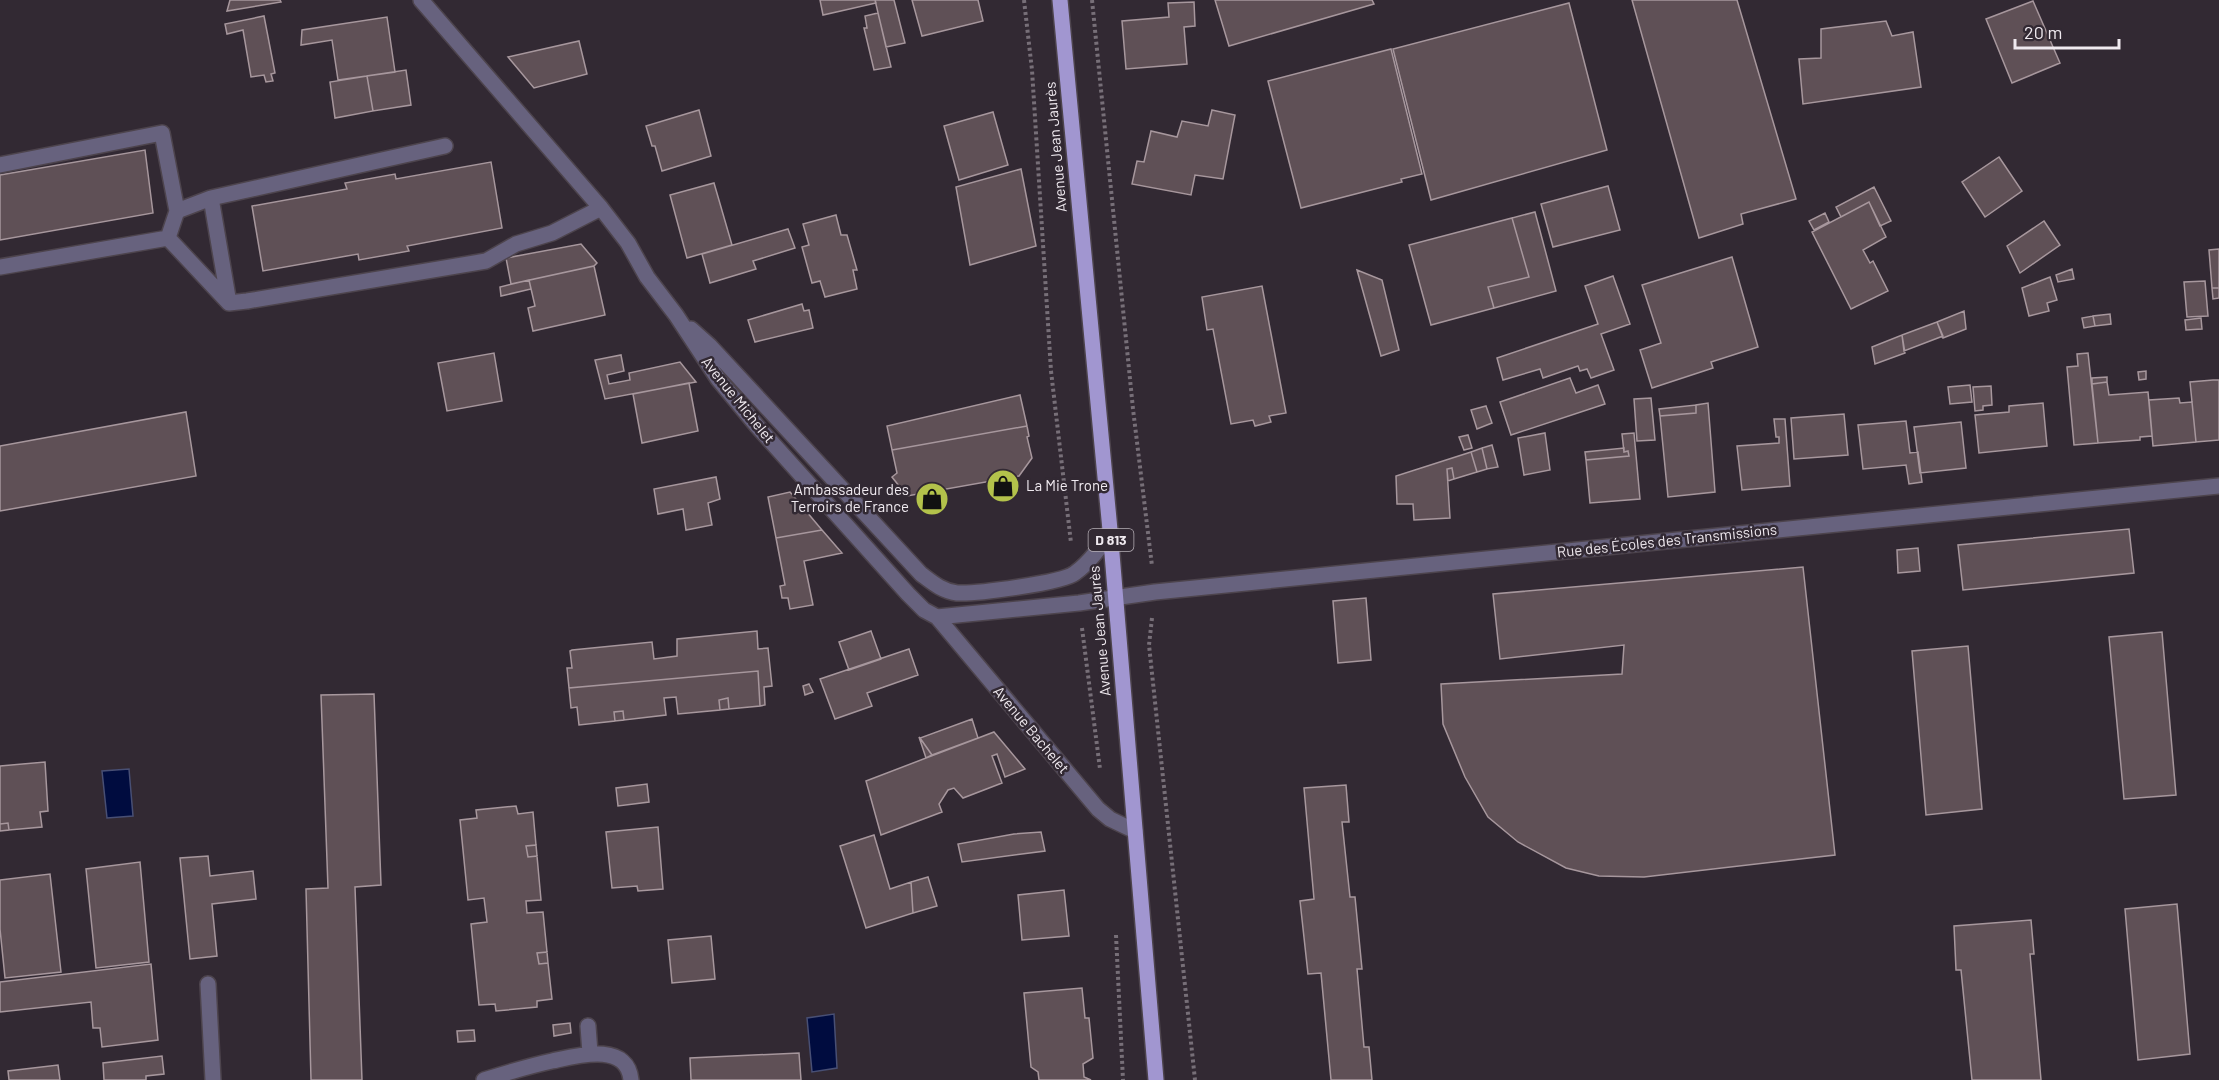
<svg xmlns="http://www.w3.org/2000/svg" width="2219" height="1080" font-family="Barlow,sans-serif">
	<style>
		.water { fill: #000c3f; stroke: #484f74; stroke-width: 1.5 }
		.building { fill: #5f5056; stroke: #a7979d; stroke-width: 1.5 }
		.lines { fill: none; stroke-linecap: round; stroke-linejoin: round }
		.minor-casing { stroke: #4d444d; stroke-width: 18 }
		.major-casing { stroke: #4d444d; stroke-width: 18 }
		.path { stroke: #776f78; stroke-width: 4; stroke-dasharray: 3 3; stroke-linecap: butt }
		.minor { stroke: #67627e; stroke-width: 15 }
		.major { stroke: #a196d0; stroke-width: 15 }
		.labels { text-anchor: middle; stroke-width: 5; stroke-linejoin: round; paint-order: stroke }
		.shield { fill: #322933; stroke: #b7b0b7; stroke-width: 1.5 }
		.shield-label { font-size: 14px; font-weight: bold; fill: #f0eaf0 }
		.street-label { font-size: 15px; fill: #f0eaf0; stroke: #322933 }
		.poi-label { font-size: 15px; fill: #f0eaf0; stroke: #322933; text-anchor: start }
	</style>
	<rect width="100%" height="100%" fill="#322933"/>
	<path class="water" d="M129 769 133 816 107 818 102 771Z
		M834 1014 837 1068 812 1072 807 1018Z"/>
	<path class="building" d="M230 0H280L281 2 227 11Z
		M820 0H875L876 3 823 15Z
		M875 0H894L905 43 886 47Z
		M912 0H978L983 21 922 36Z
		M1215 0H1372L1374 4 1229 46Z
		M1632 0H1737L1796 199 1741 214 1743 224 1699 238Z
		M2033 1 2060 63 2012 83 1986 19Z
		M1194 2 1195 26 1184 27 1187 64 1126 69 1122 21 1169 17 1168 3Z
		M1569 3 1607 150 1431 200 1393 49Z
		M878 13 891 67 874 70 864 28H867L865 16Z
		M264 16 275 73 271 74 273 81 266 82 264 75 251 77 243 30 227 34 225 24Z
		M387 17 395 72 338 80 332 40 301 45 302 30Z
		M1886 21 1892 36 1913 32 1921 87 1803 104 1799 59 1821 58V29Z
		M579 41 587 74 534 88 508 57Z
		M1391 49 1422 174 1401 179 1402 182 1301 208 1268 81Z
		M406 70 411 105 373 111 367 76Z
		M367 76 373 111 335 118 330 82Z
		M699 110 711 156 662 171 655 146H652L646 126Z
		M1212 110 1235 115 1223 179 1195 175 1191 195 1132 184 1137 161 1144 162 1151 131 1177 137 1182 121 1208 126Z
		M993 112 1008 165 959 180 944 126Z
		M145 150 153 213 0 240V175Z
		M1999 157 2022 191 1985 217 1962 182Z
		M491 162 502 228 407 246 409 251 359 260 358 254 263 271 252 206 347 189 345 183 395 174 396 179Z
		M1021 169 1036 246 970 265 956 187Z
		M714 183 732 245 687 258 670 195Z
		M1608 186 1620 230 1553 247 1541 204Z
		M1874 187 1891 221 1880 226 1869 202 1841 217 1836 207Z
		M1869 202 1886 237 1863 250 1870 263 1873 261 1888 291 1851 309 1812 232Z
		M1535 212 1556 291 1494 308 1488 287 1529 277 1512 218Z
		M1825 213 1829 222 1814 230 1809 221Z
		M836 215 841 235H847L857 270H853L857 289 825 297 820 281 812 283 802 247 809 245 803 224Z
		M1512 218 1529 277 1488 287 1494 308 1431 325 1409 245Z
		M2044 221 2060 245 2020 273 2007 246Z
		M788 229 795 248 753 261 756 269 710 283 702 254Z
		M581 244 597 263 594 266 511 284 506 258Z
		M2219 249V288H2212L2209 250Z
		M1732 257 1758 347 1711 362 1713 368 1652 388 1640 350 1661 343 1642 285Z
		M594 266 605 315 533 331 528 308 535 306 529 280Z
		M2072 269 2074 279 2058 282 2056 275Z
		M1357 270 1382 280 1399 350 1381 356Z
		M1613 276 1630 324 1601 334 1614 370 1591 378 1587 369 1580 371 1578 366 1543 378 1540 369 1503 380 1497 358 1598 324 1585 286Z
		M2050 277 2057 300 2047 303 2049 311 2029 316 2022 288Z
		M529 280 531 289 501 296 500 287Z
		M2205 281 2208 316 2187 317 2184 282Z
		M1262 286 1286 413 1269 416 1271 422 1255 426 1253 420 1231 424 1213 329 1207 330 1202 297Z
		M2212 288H2219V298L2213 299Z
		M802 304 804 311 809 310 813 328 755 342 748 320Z
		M1964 311 1966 329 1943 338 1937 322Z
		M2110 314 2111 324 2095 326 2093 316Z
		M2093 316 2095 326 2084 328 2082 318Z
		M2201 318 2202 329 2186 330 2185 320Z
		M1937 322 1943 336 1904 351 1902 335Z
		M1902 335 1905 353 1875 364 1872 347Z
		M494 353 502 401 447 411 438 363Z
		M2088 353 2098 443 2074 445 2067 367 2078 366 2077 354Z
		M621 355 624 371 607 375 609 384 630 380 629 373 680 362 696 382 605 399 595 360Z
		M2146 371V379L2139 380 2138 372Z
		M2107 377V382L2092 384V378Z
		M1570 378 1576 393 1598 385 1605 404 1511 435 1500 402Z
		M2213 380H2219V440L2196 442 2190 382Z
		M2107 382 2109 395 2148 392 2152 436 2140 437V440L2098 443 2092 384Z
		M689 383 698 431 642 443 633 394Z
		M1970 385 1972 402 1950 404 1948 387Z
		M1991 386 1992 405 1983 406V410L1975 411 1973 387Z
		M1020 395 1027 426 892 450 887 426Z
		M1651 398 1655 440 1637 441 1634 399Z
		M2179 398 2180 403 2192 402 2196 442 2153 446 2149 400Z
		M1708 403 1715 492 1668 497 1660 416 1696 413V405Z
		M2043 403 2047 446 1979 453 1975 415 2009 412V406Z
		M1696 405V413L1660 416 1659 409Z
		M1486 406 1492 423 1477 429 1471 410Z
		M186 412 196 476 0 511V446Z
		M1844 414 1848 455 1794 459 1791 418Z
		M1774 419H1785L1790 486 1742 490 1737 446 1779 443V437H1776Z
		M1906 421 1910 453 1918 452 1922 482 1909 484 1906 465 1863 469 1858 425Z
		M1961 422 1966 468 1920 473 1914 427Z
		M1027 426 1029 436 1027 437 1032 458 1019 476 907 496 892 477 897 473 892 450Z
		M1545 433 1550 470 1524 475 1518 438Z
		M1634 433 1640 499 1590 503 1586 460 1629 456 1628 451 1624 452 1622 434Z
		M1468 435 1472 448 1464 450 1459 437Z
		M1492 445 1498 467 1487 469 1482 448Z
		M1482 448 1487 469 1477 472 1471 452Z
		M1624 448V452L1628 451 1629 456 1586 460 1585 452Z
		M1471 452 1477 472 1454 479 1452 468 1447 469 1450 518 1414 520 1413 504H1397L1396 476Z
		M1452 468 1454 479 1448 481 1447 469Z
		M716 477 720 499 708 503 712 525 686 530 683 509 658 514 654 489Z
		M790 492 822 530 776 538 768 497Z
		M2129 529 2134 573 1963 590 1958 545Z
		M822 530 842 553 804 561 813 605 790 609 788 598H782L780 586 785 585 776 538Z
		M1918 548 1920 571 1898 573 1897 550Z
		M1803 567 1835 855 1644 877 1599 876 1566 868 1518 842 1488 817 1465 777 1443 724 1441 684 1622 674 1624 645 1500 659 1493 594Z
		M1366 598 1371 660 1338 663 1333 601Z
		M757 631 758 649 768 648 772 686 764 687 765 705 760 706 758 671 569 688 567 668H572L570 651 572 650 652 642 654 659 677 656V639Z
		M871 631 881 659 849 670 839 642Z
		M2162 632 2176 795 2124 799 2109 637Z
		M1968 646 1982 809 1926 815 1912 651Z
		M909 649 918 675 867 693 872 706 835 719 820 679Z
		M758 671 760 706 729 709 728 698 719 700 720 710 678 714 676 697 664 698 666 715 624 720 623 711 614 712 615 721 579 725 577 707 571 708 569 688Z
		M809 684 813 692 805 695 803 686Z
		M374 694 381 885 355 887 362 1080H311L306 889 328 888 321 695Z
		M728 698 729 709 720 710 719 700Z
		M623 711 624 720 615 721 614 712Z
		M972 719 978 738 932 755 920 738Z
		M994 732 1025 769 1005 777 997 754 992 756 1002 783 963 798 954 788 948 790 939 804 942 812 881 835 866 781Z
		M919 737 920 738 932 755 926 758Z
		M45 762 48 811 40 812 42 827 9 830 8 823 0 824V766Z
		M647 784 649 802 618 806 616 788Z
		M1346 785 1349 822H1342L1350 897H1355L1362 969H1357L1364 1047H1369L1372 1080H1331L1321 973 1308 974 1300 901 1314 899 1304 788Z
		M516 806 518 814 533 812 536 845 526 846 528 857 537 856 541 900 526 901 527 913 543 912 547 952 537 953 539 964 548 963 552 999 537 1001V1007L496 1011 495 1004 479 1005 471 924 487 922 484 898 468 900 460 820 477 818 476 810Z
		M8 823 9 830 0 831V824Z
		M658 827 663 889 638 891 637 886 612 888 606 832Z
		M1041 832 1045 851 962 862 958 844 1014 834Z
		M874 835 890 889 911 882 913 913 866 928 840 846Z
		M536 845 537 856 528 857 526 846Z
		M208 856 210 876 253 871 256 899 212 904 217 956 190 959 180 858Z
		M140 862 149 962 96 968 86 869Z
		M50 874 61 972 5 978 0 929V880Z
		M928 877 937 906 913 913 911 882Z
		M1064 890 1069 936 1022 940 1018 895Z
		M2177 904 2190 1054 2138 1060 2125 909Z
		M2031 920 2034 954H2030L2041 1080H1972L1961 970H1956L1954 926Z
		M711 936 715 979 672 983 668 940Z
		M547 952 548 963 539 964 537 953Z
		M151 964 158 1040 102 1047 100 1028H93L91 1002 0 1012V982Z
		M1082 988 1085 1018H1089L1093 1058 1083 1064 1084 1077 1091 1080H1039L1038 1072 1031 1067 1024 993Z
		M570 1023 571 1033 554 1036 553 1025Z
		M474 1030 475 1041 458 1042 457 1031Z
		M799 1053 801 1080H691L690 1058Z
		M162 1056 164 1074 146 1076V1080H104L103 1063Z
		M58 1065 60 1080H9L8 1071Z"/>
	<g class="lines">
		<g class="minor-casing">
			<path id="minor" d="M421 0 601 208 628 243 647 277 676 315 718 379 757 426 908 594 924 610 937 617 1079 603 1155 592 2219 486
				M0 165 162 133 177 211 168 238 229 303
				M211 198 445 146
				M177 211 211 198 229 303 247 301 486 261 516 244 552 233 601 208
				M0 267 168 238
				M691 329 710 346 921 574C933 583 942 591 957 593 975 594 1063 583 1075 573 1089 563 1103 545 1110 530
				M937 617 1098 809 1110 819 1135 831
				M208 984 213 1080
				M588 1026 590 1053
				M484 1080C506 1073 529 1066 552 1061 576 1056 627 1041 631 1080"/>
		</g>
		<g class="major-casing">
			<path id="major" d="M1060 0 1110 530 1156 1080"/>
		</g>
		<path class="path" d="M1024 0 1032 70 1051 371 1071 543
			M1092 0 1133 409 1152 566
			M1152 618 1149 645 1195 1080
			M1082 628 1100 769
			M1116 935 1123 1080"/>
		<use href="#minor" class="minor"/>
		<use href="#major" class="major"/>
	</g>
	<defs>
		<g id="shop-disc" transform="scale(1.725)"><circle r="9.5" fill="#b3c24b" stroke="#322933"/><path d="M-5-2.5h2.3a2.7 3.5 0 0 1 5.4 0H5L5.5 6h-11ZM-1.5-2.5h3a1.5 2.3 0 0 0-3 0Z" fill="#111"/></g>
	</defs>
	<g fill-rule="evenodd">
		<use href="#shop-disc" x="1003" y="486"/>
		<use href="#shop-disc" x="932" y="499"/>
	</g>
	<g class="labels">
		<rect class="shield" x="1088.5" y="529" width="45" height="22" rx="4.5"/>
		<g class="shield-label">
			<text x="1111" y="545">D 813</text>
		</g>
		<g class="street-label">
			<text transform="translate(1056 147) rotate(-95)" y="5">Avenue Jean Jaurès</text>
			<text transform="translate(738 400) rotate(51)" y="5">Avenue Michelet</text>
			<text transform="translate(1667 541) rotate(-6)" y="5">Rue des Écoles des Transmissions</text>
			<text transform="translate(1100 631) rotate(-95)" y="5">Avenue Jean Jaurès</text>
			<text transform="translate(1031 730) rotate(50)" y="5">Avenue Bachelet</text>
		</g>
		<g class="poi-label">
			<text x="1026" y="491">La Mie Trone</text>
			<text x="909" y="495" text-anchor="end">Ambassadeur des<tspan x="909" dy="17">Terroirs de France</tspan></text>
		</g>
	</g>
	<path d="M2015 39v9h104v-9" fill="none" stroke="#f0eaf0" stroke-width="3"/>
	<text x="2024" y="39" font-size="18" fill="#f0eaf0" stroke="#322933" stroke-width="4.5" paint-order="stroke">20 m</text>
</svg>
